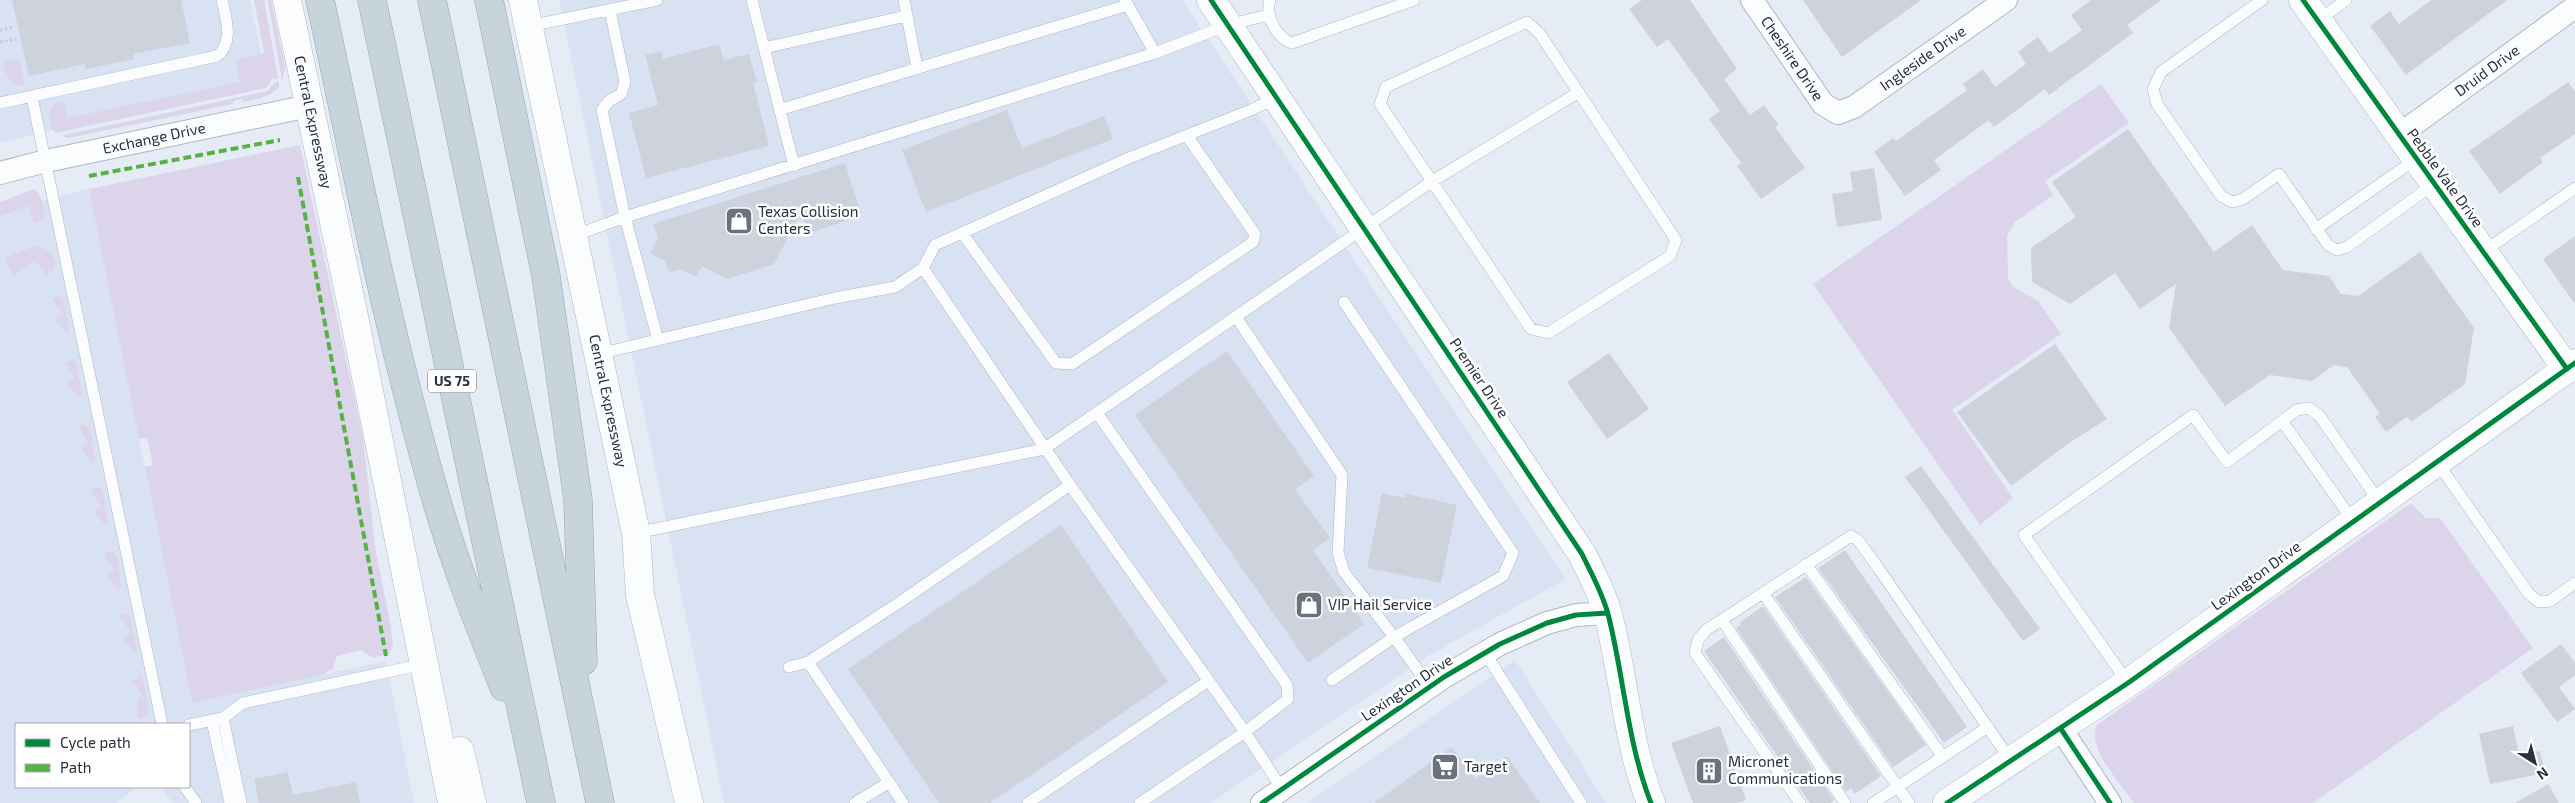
<svg xmlns="http://www.w3.org/2000/svg" width="2575" height="803" font-family="'Exo 2',sans-serif">
	<style>
		.built { fill: #d8e2f3 }
		.green { fill: #dbd4eb }
		.building { fill: #ced2dc }
		.lines { fill: none; stroke-linecap: round; stroke-linejoin: round }
		.lane-casing { stroke: #b0b7c0; stroke-width: 12 }
		.street-casing { stroke: #b0b7c0; stroke-width: 24 }
		.secondary-casing { stroke: #b0b7c0; stroke-width: 29 }
		.highway-casing { stroke: #96a5b0; stroke-width: 29 }
		.path { stroke: #c9cccf; stroke-width: 3; stroke-dasharray: 2.5 2.5; stroke-linecap: butt }
		.lane { stroke: #fbfcfe; stroke-width: 11 }
		.street { stroke: #fbfcfe; stroke-width: 22 }
		.secondary { stroke: #fbfcfe; stroke-width: 28 }
		.highway { stroke: #c8d4db; stroke-width: 28 }
		.quiet { stroke: #56b246; stroke-width: 4; stroke-dasharray: 8 4; stroke-linecap: butt }
		.cycleway-casing { stroke: #fff; stroke-width: 8 }
		.cycleway { stroke: #00873e; stroke-width: 5 }
		.labels { text-anchor: middle; stroke-width: 5; stroke-linejoin: round; paint-order: stroke }
		.shield { fill: #fff; stroke: #696f77; stroke-width: 1 }
		.shield-label { font-size: 14px; font-weight: bold; fill: #29313d }
		.street-label { font-size: 15px; fill: #29313d; stroke: #fff }
		.poi-label { font-size: 15px; fill: #29313d; stroke: #fff; text-anchor: start }
	</style>
	<rect width="100%" height="100%" fill="#e6ecf6"/>
	<path class="built" d="M0 0H250L266 77 0 143Z
		M559 0H1182L1566 579 1428 656 1211 803H724Z
		M89 189 192 703 386 661 414 803H173L161 787H189V724H16V787H138L116 803H0V215L31 203Z
		M1515 660 1606 803H1307Z"/>
	<path class="green" d="M254 0H264L278 78 272 79 266 88 55 133C47 121 46 108 60 102L64 103 67 118 240 82 236 60 264 53Z
		M268 0H271L285 66 282 81Z
		M20 58 25 86C11 86 6 76 3 63Z
		M279 82V87C269 98 257 99 243 102L242 99 233 101V104L78 136 68 138 60 136 268 91 274 83Z
		M2101 84 2129 123 2045 181 2053 195 2015 222 2007 236 2008 278 2013 287 2038 301 2061 334 1952 410 2013 498 1980 525 1813 284Z
		M300 145 363 438 376 553 391 627 393 647 388 654 373 658 361 650 337 656 333 668 322 675 192 703 145 467 153 465 147 438 139 439 89 189Z
		M34 189C42 195 46 210 43 219L34 223 28 206 0 216V202Z
		M33 247C45 247 51 251 56 262L54 269 46 275 35 261 14 276 4 260 12 255Z
		M58 295 63 298 70 331 68 334 55 320 63 314 53 300Z
		M71 360 76 362 82 395 80 398 68 384 75 378 65 364Z
		M83 424 90 428 95 460 93 463 81 448 88 443 79 427Z
		M96 487H100L103 492 108 524 106 526 94 512 101 507 91 492Z
		M2411 503 2426 518H2440L2533 648 2313 803H2134C2121 784 2086 748 2097 725Z
		M109 551H113L117 556 121 587 119 591 107 576 115 570 104 555Z
		M125 613 130 616 137 649 134 652 123 638 131 632 120 617Z
		M140 676 143 680 149 712 148 715 141 719 138 717 137 700 143 695 132 680Z"/>
	<path class="building" d="M12 0H181L190 43 133 54 134 59 86 69 85 64 29 76Z
		M1642 0H1690L1737 69 1724 79 1750 115 1764 105 1779 125 1775 127 1805 168 1761 199 1737 166 1741 163 1709 119 1720 111 1668 39 1657 47 1629 9Z
		M1803 0H1921L1842 57Z
		M2091 0H2161L2127 25 2133 33 2049 95 2045 89 1994 127 1989 120 1934 160 1941 170 1905 196 1874 152 1893 138 1896 141 1967 90 1963 84 1983 69 1995 87 2026 64 2018 52 2038 37 2050 53 2082 30 2071 15Z
		M2431 0H2507L2406 75 2370 26 2390 11 2399 24Z
		M719 44 724 60 749 54 757 82 753 83 769 146 646 178 629 113 658 105 645 55 661 51 663 59Z
		M2568 82 2575 92V134L2540 158 2543 162 2500 194 2469 151Z
		M1007 110 1022 148 1104 116 1113 139 926 212 902 150Z
		M2128 129 2214 252 2252 225 2283 270 2329 276 2341 294 2358 296 2420 252 2474 328 2465 384 2411 422 2407 417 2386 432 2375 417 2380 414 2347 367 2334 365 2312 381 2270 375 2225 406 2169 328 2176 284 2140 309 2115 273 2070 304 2032 282 2031 248 2076 217 2052 182Z
		M845 163 861 213 854 215 855 218 809 233 801 212 774 264 727 279 702 266 696 277 680 269 669 272 665 261 650 253 658 238 653 224Z
		M1874 168 1882 220 1837 227 1832 194 1853 191 1850 172Z
		M2575 236V304L2543 259Z
		M2055 344 2107 419 2069 443 2011 486 1957 412Z
		M1227 351 1314 476 1295 489 1330 538 1313 550 1364 624 1308 663 1135 415Z
		M1609 353 1649 409 1607 439 1567 382Z
		M1921 466 2040 629 2023 641 1905 477Z
		M1382 493 1405 498 1406 494 1457 505 1441 583 1367 568Z
		M1061 525 1168 682 990 803H939L848 669Z
		M1845 550 1967 727 1944 743 1818 568Z
		M1806 577 1926 745 1893 767 1775 597Z
		M1763 606 1881 776 1855 794 1851 788 1846 792 1736 628 1741 625 1739 623Z
		M1724 637 1834 800 1830 803H1810L1704 651Z
		M2561 644 2575 663V675L2559 687 2575 709 2557 722 2521 673Z
		M1720 726 1746 800 1737 803H1693L1671 743Z
		M2513 726 2519 755 2540 751 2545 773 2490 784 2479 734Z
		M1452 747 1475 779 1507 756 1540 803H1374Z
		M288 772 293 795 356 782 360 803H259L254 779Z
		M2548 784 2559 803H2515Z"/>
	<g class="lines">
		<g class="lane-casing">
			<path id="lane" d="M752 0 794 166
				M904 0 917 68
				M1125 0 1155 53
				M1270 0C1265 16 1276 37 1292 43L1414 0
				M2262 0 2161 72 2153 89 2157 104 2221 196 2232 202 2243 199 2279 174 2328 245 2337 250 2347 247 2434 184
				M610 10 625 82 621 94 609 101 602 110 625 217 658 340
				M2318 21 2346 0
				M1527 22 1540 34 1676 240 1670 256 1548 333 1531 329 1380 104 1386 87Z
				M529 26 657 0
				M764 48 906 16
				M32 97 162 724
				M0 103 217 56C234 43 226 18 222 0
				M779 110 1128 5
				M2316 229 2416 159
				M962 233 1056 363 1072 364 1253 242 1255 234 1187 136
				M573 236 625 217 1155 53 1228 25 1268 15
				M2483 252 2575 188
				M923 268 1070 485 1245 732 1140 803
				M1236 317 1342 475 1338 553 1344 572 1394 637 1503 576 1513 553 1344 302
				M598 354 835 298 895 287 923 268 935 245 1129 158 1251 110 1276 98
				M1097 413 1287 685 1288 699 1245 732 1282 789
				M2282 421 2354 522
				M2437 462 2529 594 2539 602 2550 601 2575 583
				M636 533 1044 449 1431 182 1579 92
				M1806 564 1943 757
				M1763 593 1909 803
				M1722 620 1845 803
				M1485 653 1581 803
				M789 667 808 662
				M1332 680 1394 637 1430 687
				M2128 683 2024 535 2193 415 2227 462 2297 410 2308 408 2319 415 2380 503
				M223 718 241 803
				M212 721 230 803
				M189 725 223 718 243 703 424 664
				M185 787 196 803
				M855 803 888 783
				M903 803 808 662 900 602 1070 485
				M1028 803 1208 681
				M1800 803 1695 653 1698 640 1706 630 1851 536 1858 540 1879 569 2011 761
				M1873 803 1988 727"/>
		</g>
		<g class="street-casing">
			<g id="street">
				<path id="s1" d="M1752 0 1823 104 1838 113 1854 107 2006 0"/>
				<path id="s2" d="M2399 135 2575 7"/>
				<path id="s3" d="M0 173 46 161 309 106"/>
				<path d="M2061 729 2110 803"/>
				<path d="M1262 803 1444 677 1500 644 1547 623 1576 615 1607 613"/>
			</g>
		</g>
		<g class="secondary-casing">
			<g id="secondary">
				<path id="s4" d="M287 0 352 307 452 803"/>
				<path id="s5" d="M523 0 636 533 640 595 689 803"/>
				<path d="M1211 0 1582 554C1591 573 1602 592 1608 614 1624 676 1627 742 1651 803"/>
				<path d="M2303 0 2567 369"/>
				<path d="M460 751 472 803"/>
				<path d="M1947 803 2128 683 2575 363"/>
			</g>
		</g>
		<g class="highway-casing">
			<path id="highway" d="M320 0C355 161 386 323 431 481 450 551 477 620 504 687
				M372 0 541 803
				M432 0 600 803
				M489 0 546 276 578 500 583 661"/>
		</g>
		<path class="path" d="M0 30 13 27
			M0 42 16 39"/>
		<use href="#lane" class="lane"/>
		<use href="#street" class="street"/>
		<use href="#secondary" class="secondary"/>
		<use href="#highway" class="highway"/>
		<path class="quiet" d="M89 176 280 140
			M298 177 386 656"/>
		<g class="cycleway-casing">
			<path id="cycleway" d="M1211 0 1582 554C1591 573 1602 592 1608 614 1624 676 1627 742 1651 803
				M2303 0 2567 369
				M2061 729 2110 803
				M1262 803 1444 677 1500 644 1547 623 1576 615 1607 613
				M1947 803 2128 683 2575 363"/>
		</g>
		<use href="#cycleway" class="cycleway"/>
	</g>
	<defs>
		<g id="shop-square" transform="scale(1.4375)"><rect x="-9" y="-9" width="18" height="18" rx="4" fill="#6b727e" stroke="#fff"/><path d="M-5-2.5h2.3a2.7 3.5 0 0 1 5.4 0H5L5.5 6h-11ZM-1.5-2.5h3a1.5 2.3 0 0 0-3 0Z" fill="#fff"/></g>
		<g id="supermarket-square" transform="scale(1.4375)"><rect x="-9" y="-9" width="18" height="18" rx="4" fill="#6b727e" stroke="#fff"/><path d="M-6-5.5h2.5l.6 2H6L4.5 2H-2.5L-4.4-4H-6ZM-1.5 3.2a1.3 1.3 0 1 0 .1 0ZM3 3.2a1.3 1.3 0 1 0 .1 0Z" fill="#fff"/></g>
		<g id="building-square" transform="scale(1.4375)"><rect x="-9" y="-9" width="18" height="18" rx="4" fill="#6b727e" stroke="#fff"/><path d="M-4-6H4V6H1V3H-1V6H-4ZM-2.5-4.3h1.7v1.8h-1.7ZM.8-4.3h1.7v1.8H.8ZM-2.5-1h1.7V.8h-1.7ZM.8-1h1.7V.8H.8Z" fill="#fff"/></g>
	</defs>
	<g fill-rule="evenodd">
		<use href="#shop-square" x="739" y="221"/>
		<use href="#shop-square" x="1309" y="605"/>
		<use href="#supermarket-square" x="1445" y="767"/>
		<use href="#building-square" x="1709" y="771"/>
	</g>
	<g class="labels">
		<rect class="shield" x="428" y="369.5" width="48" height="23" rx="4"/>
		<g class="shield-label">
			<text x="452" y="386">US 75</text>
		</g>
		<g class="street-label">
			<text dy="5" stroke="none"><textPath href="#s1" startOffset="245">Ingleside Drive</textPath></text>
			<text dy="5" stroke="none"><textPath href="#s1" startOffset="71">Cheshire Drive</textPath></text>
			<text dy="5" stroke="none"><textPath href="#s2" startOffset="109">Druid Drive</textPath></text>
			<text dy="5" stroke="none"><textPath href="#s4" startOffset="125">Central Expressway</textPath></text>
			<text dy="5" stroke="none"><textPath href="#s3" startOffset="158">Exchange Drive</textPath></text>
			<text transform="translate(2445 178) rotate(54)" y="5">Pebble Vale Drive</text>
			<text transform="translate(1479 378) rotate(56)" y="5">Premier Drive</text>
			<text dy="5" stroke="none"><textPath href="#s5" startOffset="410">Central Expressway</textPath></text>
			<text transform="translate(2256 576) rotate(-36)" y="5">Lexington Drive</text>
			<text transform="translate(1407 688) rotate(-34)" y="5">Lexington Drive</text>
		</g>
		<g class="poi-label">
			<text x="758" y="217">Texas Collision<tspan x="758" dy="17">Centers</tspan></text>
			<text x="1328" y="610">VIP Hail Service</text>
			<text x="1728" y="767">Micronet<tspan x="1728" dy="17">Communications</tspan></text>
			<text x="1464" y="772">Target</text>
		</g>
	</g>
	<rect x="15" y="723" width="175" height="65" fill="#ffffff" stroke="#a9adb1"/>
	<rect x="25" y="739" width="25" height="8" fill="#00873e" stroke="#a9adb1"/>
	<text x="60" y="748" font-size="15" fill="#29313d">Cycle path</text>
	<rect x="25" y="764" width="25" height="8" fill="#56b246" stroke="#a9adb1"/>
	<text x="60" y="773" font-size="15" fill="#29313d">Path</text>
	<g transform="translate(2535 763) rotate(144)" stroke="#ffffff" stroke-width="4" paint-order="stroke">
	<path d="M0-4L9 19L0 12L-9 19Z" fill="#29313d"/>
	<text y="-8" font-size="14" font-weight="bold" text-anchor="middle" fill="#29313d">N</text>
	</g>
</svg>
